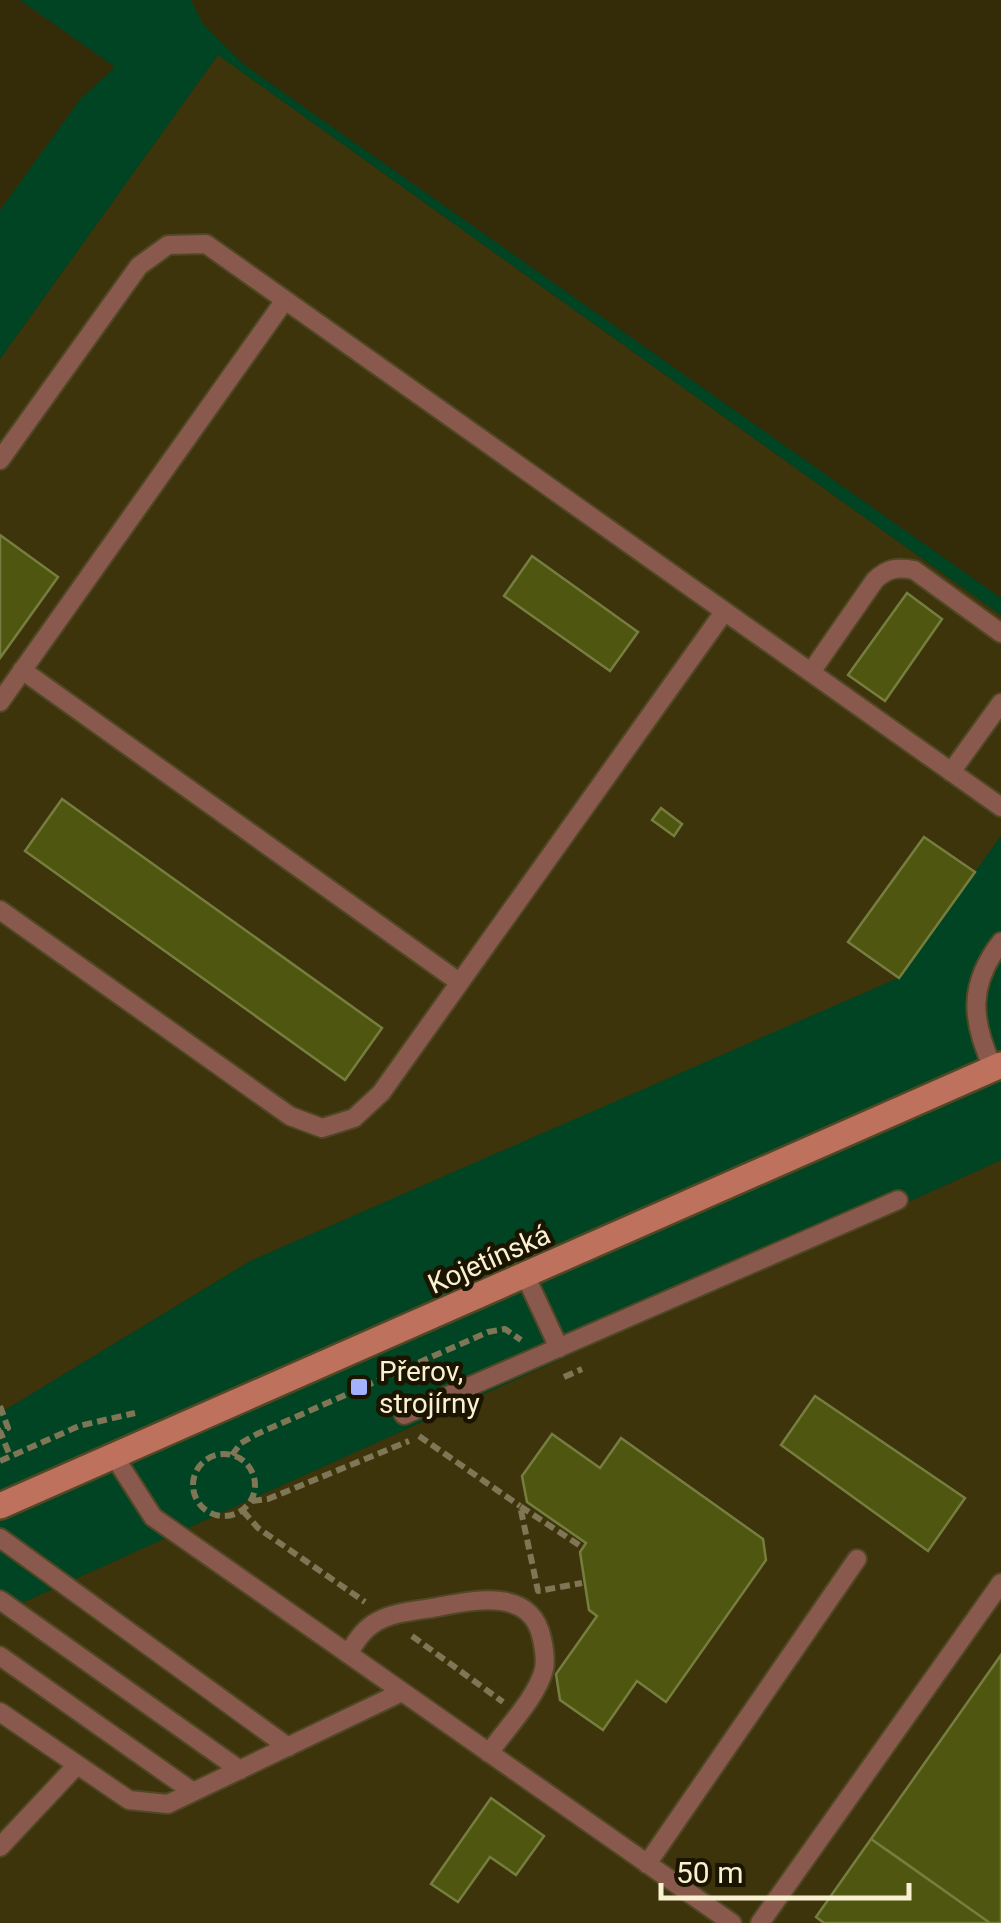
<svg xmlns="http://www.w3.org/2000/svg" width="1001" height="1923" font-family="Roboto,sans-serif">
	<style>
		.built { fill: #3e340c }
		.green { fill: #014424 }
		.building { fill: #4f560f; stroke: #767e3f; stroke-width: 2.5 }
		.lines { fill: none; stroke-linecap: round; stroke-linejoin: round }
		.service-casing { stroke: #504825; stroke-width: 22 }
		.secondary-casing { stroke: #504825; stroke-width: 30 }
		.path { stroke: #7e7654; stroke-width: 6; stroke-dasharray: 10 5; stroke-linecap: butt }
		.service { stroke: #8a594d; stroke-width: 18 }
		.secondary { stroke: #be715d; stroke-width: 25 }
		.poi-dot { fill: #a3b2fc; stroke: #1b1400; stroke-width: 4 }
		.labels { text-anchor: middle; stroke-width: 9; stroke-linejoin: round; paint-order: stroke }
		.street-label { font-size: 28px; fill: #f9f1d1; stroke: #1b1400 }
		.poi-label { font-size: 28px; fill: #f9f1d1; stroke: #1b1400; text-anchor: start }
	</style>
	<rect width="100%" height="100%" fill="#342c09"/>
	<path class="built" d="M218 55 1001 615V836L899 978 252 1260 0 1413V359Z
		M1001 1160V1923H0V1613Z"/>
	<path class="green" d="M20 0H191L203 24 246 66 1001 598V615L218 55 0 359V210L81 98 115 67Z
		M1001 836V1160L0 1613V1413L252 1260 898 978Z"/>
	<path class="building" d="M0 535 58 577 0 658Z
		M532 556 638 632 610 671 504 596Z
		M907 593 942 619 885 701 848 675Z
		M62 799 382 1028 345 1080 25 851Z
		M661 808 682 824 674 836 652 820Z
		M924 837 975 872 899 978 848 942Z
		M815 1396 965 1498 928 1551 781 1445Z
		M552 1434 600 1468 621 1438 763 1539 766 1560 666 1702 637 1681 603 1730 560 1700 556 1674 597 1616 589 1610 580 1552 586 1543 527 1502 522 1476Z
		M1001 1655V1923H990L871 1839Z
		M491 1798 544 1836 516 1875 490 1857 458 1902 431 1884Z
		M871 1839 897 1857 990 1923H824L816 1917Z"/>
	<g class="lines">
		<g class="service-casing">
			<path id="service" d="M0 460 139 266 168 245 206 244 1001 807
				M22 670 459 982
				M811 672 875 580C888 568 897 567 914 570L1001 633
				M0 702 285 300
				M951 772 1001 703
				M0 910 290 1116 322 1128 354 1118 381 1093 724 612
				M993 1068C971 1020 968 985 1001 942
				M525 1275 559 1348
				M404 1415 898 1200
				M114 1456 153 1517 732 1923
				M0 1538 288 1747
				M0 1600 240 1770
				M348 1654C355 1643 362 1631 373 1624 389 1613 412 1611 432 1608 470 1601 531 1585 542 1639 544 1648 546 1659 544 1669 538 1696 505 1730 489 1753
				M0 1656 193 1792
				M0 1712 129 1800 168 1804 402 1692
				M0 1847 77 1765
				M647 1864 857 1559
				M760 1923 1001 1583"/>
		</g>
		<g class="secondary-casing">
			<path id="secondary" d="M0 1506 1001 1065"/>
		</g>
		<path class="path" d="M564 1377 582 1369
			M0 1406 8 1428 0 1431 10 1456
			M419 1436 520 1506
			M193 1485a31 31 0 1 1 62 0a31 31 0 1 1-62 0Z
			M232 1455 241 1443 257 1434 488 1332 505 1329 521 1340
			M0 1461 79 1426 135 1413
			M252 1501 268 1499 409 1441
			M243 1511 258 1528 365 1602
			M579 1545 520 1506 538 1591 582 1583
			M412 1636 503 1702"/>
		<use href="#service" class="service"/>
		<use href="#secondary" class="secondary"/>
	</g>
	<rect class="poi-dot" x="349" y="1377" width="20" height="20" rx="5"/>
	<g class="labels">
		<g class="street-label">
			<text transform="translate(489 1259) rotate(-24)" y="10">Kojetínská</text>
		</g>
		<g class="poi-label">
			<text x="379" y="1381">Přerov,<tspan x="379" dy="32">strojírny</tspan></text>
		</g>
	</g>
	<path d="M661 1883v15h248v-15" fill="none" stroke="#f9f1d1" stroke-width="5"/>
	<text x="676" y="1883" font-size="30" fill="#f9f1d1" stroke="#1b1400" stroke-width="8" paint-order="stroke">50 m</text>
</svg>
